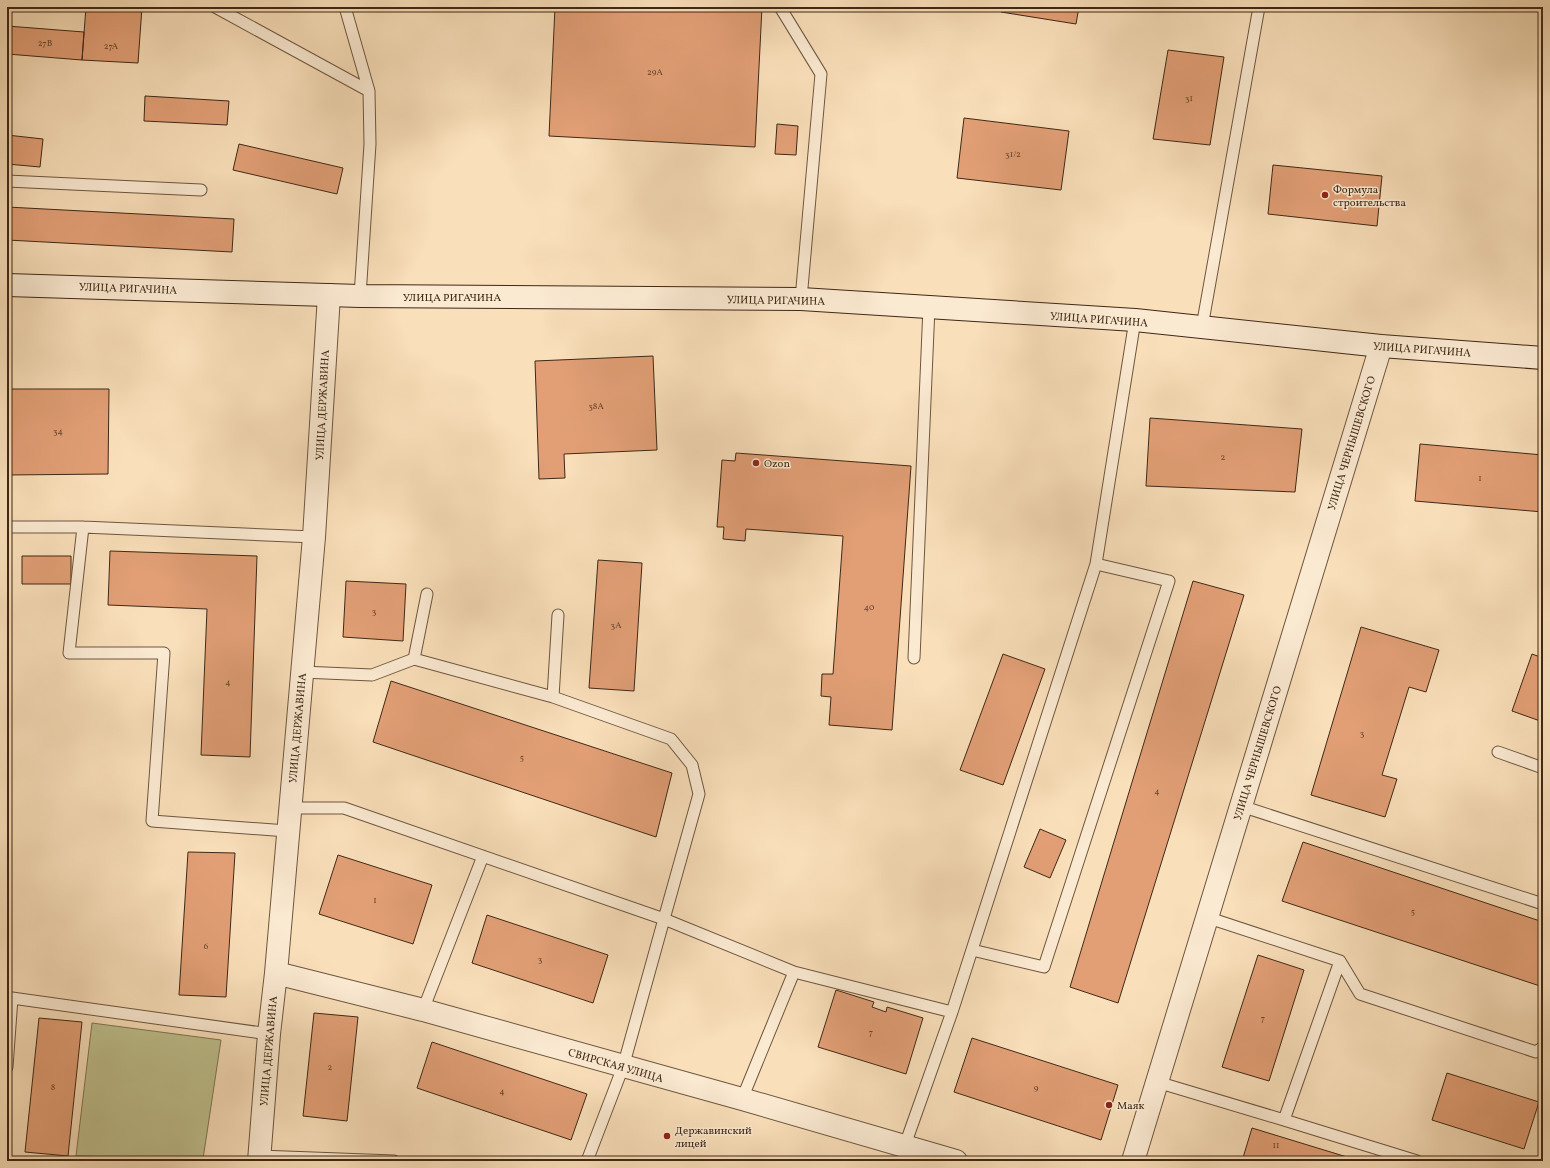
<svg xmlns="http://www.w3.org/2000/svg" width="1550" height="1168" font-family="Vollkorn,serif">
	<style>
		.green { fill: #bfc18f; stroke: #7f7452 }
		.building { fill: #e29f76; stroke: #3f2815 }
		.lines { fill: none; stroke-linecap: round; stroke-linejoin: round }
		.service-casing { stroke: #6e563e; stroke-width: 13 }
		.minor-casing { stroke: #6e563e; stroke-width: 24 }
		.secondary-casing { stroke: #3f2815; stroke-width: 24 }
		.service { stroke: #fbead2; stroke-width: 11 }
		.minor { stroke: #fbead2; stroke-width: 22 }
		.secondary { stroke: #fbead2; stroke-width: 22 }
		.poi-dot { fill: #8f2418; stroke: #fbead2; stroke-width: 1.5 }
		.labels { text-anchor: middle; stroke-width: 3; stroke-linejoin: round; paint-order: stroke }
		.number-label { font-size: 9px; fill: #68462d }
		.poi-label { font-size: 11px; fill: #3f2815; stroke: #fbead2; text-anchor: start }
		.street-label { font-size: 11px; fill: #3f2815; stroke: #fbead2 }
	</style>
	<rect width="100%" height="100%" fill="#f9dfba"/>
	<filter id="stains"><feTurbulence type="fractalNoise" baseFrequency=".005" numOctaves="4"/><feColorMatrix values="0 0 0 0 .2 0 0 0 0 .09 0 0 0 0 .02 0 0 0 .5 -.17"/></filter>
	<radialGradient id="worn" r=".72"><stop offset=".6" stop-color="#630" stop-opacity="0"/><stop offset="1" stop-color="#630" stop-opacity=".3"/></radialGradient>
	<path class="green" d="M92 1023 221 1040 203 1159 76 1156Z"/>
	<path class="building" d="M86 7H142L138 63 82 60Z
		M555 7H762L755 147 549 136Z
		M1002 7H1079L1076 24 1001 12Z
		M7 26 84 32 82 60 7 54Z
		M1168 50 1224 57 1210 145 1153 139Z
		M145 96 229 101 227 125 144 121Z
		M964 118 1069 131 1061 190 957 178Z
		M777 124 798 126 796 155 775 154Z
		M7 135 43 139 40 167 7 164Z
		M239 144 343 168 337 194 233 170Z
		M1273 165 1382 176 1377 226 1268 214Z
		M7 207 234 219 232 252 7 240Z
		M653 356 657 450 564 454 565 478 539 479 535 361Z
		M7 389H109L108 474 7 475Z
		M1150 418 1302 429 1295 492 1146 486Z
		M1420 444 1543 455V512L1415 501Z
		M736 453 911 466 892 730 829 725 831 697 821 696 822 674H833L843 536 746 529 745 541 723 539 724 527H717L722 460 735 461Z
		M110 551 257 556 250 757 201 755 207 609 108 605Z
		M22 556H71V584H22Z
		M598 560 642 563 634 691 589 688Z
		M346 581 406 584 403 641 343 637Z
		M1193 581 1244 595 1118 1003 1070 987Z
		M1361 627 1439 650 1426 692 1409 687 1382 775 1397 779 1385 817 1311 795Z
		M1003 654 1045 669 1003 785 960 770Z
		M1532 654 1543 658V722L1512 711Z
		M391 681 672 773 656 837 373 742Z
		M1040 829 1066 840 1050 878 1024 867Z
		M1303 842 1543 922V987L1282 901Z
		M188 852 235 853 226 997 179 995Z
		M338 855 432 885 413 944 319 914Z
		M487 915 608 955 593 1003 472 963Z
		M1258 955 1304 970 1269 1081 1222 1067Z
		M836 990 874 1002 872 1007 886 1012 887 1007 923 1018 906 1074 818 1047Z
		M314 1013 358 1017 347 1121 303 1116Z
		M39 1018 82 1022 68 1156 25 1152Z
		M972 1038 1118 1085 1101 1140 954 1092Z
		M432 1042 587 1094 571 1140 417 1088Z
		M1447 1073 1539 1102 1524 1149 1432 1120Z
		M1252 1128 1360 1161H1242Z"/>
	<g class="lines">
		<g class="service-casing">
			<path id="service" d="M215 7 369 91
				M345 7 369 91 370 144 360 296
				M780 7 821 74 801 299
				M7 181 201 190
				M1202 327 1259 7
				M7 527H83L314 537
				M83 527 69 653H164L152 821 287 831
				M914 658 929 307
				M414 659 427 594
				M553 697 558 615
				M1498 752 1543 768
				M1241 806 1543 904
				M290 808H344L664 919 699 794 692 765 671 739 553 697 414 659 372 675 302 672
				M1206 917 1340 961 1360 994 1536 1052 1543 1047
				M972 950 1044 967 1169 581 1096 564
				M423 1010 483 856
				M7 1067 12 998 269 1034
				M1157 1082 1284 1120 1340 961
				M742 1099 794 972
				M1284 1120 1417 1161
				M905 1145 952 1012 1096 564 1135 320
				M259 1156 394 1161
				M587 1161 623 1067 664 919 794 972 952 1012"/>
		</g>
		<g class="minor-casing">
			<path id="minor" d="M276 973 423 1010 742 1099 956 1161
				M259 1161 269 1034 276 973 314 537 329 295
				M1133 1161 1381 346"/>
		</g>
		<g class="secondary-casing">
			<path id="secondary" d="M7 285 360 296 801 299 1135 320 1381 346 1543 358"/>
		</g>
		<use href="#service" class="service"/>
		<use href="#minor" class="minor"/>
		<use href="#secondary" class="secondary"/>
	</g>
	<g class="poi-dot">
		<circle cx="1325" cy="195" r="4"/>
		<circle cx="756" cy="463" r="4"/>
		<circle cx="1109" cy="1105" r="4"/>
		<circle cx="667" cy="1136" r="4"/>
	</g>
	<g class="labels">
		<g class="number-label">
			<text x="45" y="46">27В</text>
			<text x="111" y="49">27А</text>
			<text x="655" y="75">29А</text>
			<text x="1189" y="101">31</text>
			<text x="1013" y="157">31/2</text>
			<text x="596" y="409">38А</text>
			<text x="58" y="434">34</text>
			<text x="1223" y="460">2</text>
			<text x="1480" y="481">1</text>
			<text x="869" y="610">40</text>
			<text x="374" y="614">3</text>
			<text x="616" y="628">3А</text>
			<text x="228" y="685">4</text>
			<text x="1362" y="736">3</text>
			<text x="522" y="760">5</text>
			<text x="1157" y="794">4</text>
			<text x="375" y="903">1</text>
			<text x="1413" y="914">5</text>
			<text x="206" y="949">6</text>
			<text x="540" y="962">3</text>
			<text x="1263" y="1021">7</text>
			<text x="871" y="1035">7</text>
			<text x="330" y="1070">2</text>
			<text x="53" y="1090">8</text>
			<text x="1036" y="1091">9</text>
			<text x="502" y="1094">4</text>
			<text x="1276" y="1148">11</text>
		</g>
		<g class="poi-label">
			<text x="1333" y="193">Формула<tspan x="1333" dy="13">строительства</tspan></text>
			<text x="764" y="467">Ozon</text>
			<text x="1117" y="1109">Маяк</text>
			<text x="675" y="1134">Державинский<tspan x="675" dy="13">лицей</tspan></text>
		</g>
		<g class="street-label">
			<text transform="translate(128 288) rotate(2)" y="4">УЛИЦА РИГАЧИНА</text>
			<text x="452" y="301">УЛИЦА РИГАЧИНА</text>
			<text transform="translate(776 300) rotate(1)" y="4">УЛИЦА РИГАЧИНА</text>
			<text transform="translate(1099 319) rotate(4)" y="4">УЛИЦА РИГАЧИНА</text>
			<text transform="translate(1422 349) rotate(4)" y="4">УЛИЦА РИГАЧИНА</text>
			<text transform="translate(322 405) rotate(-87)" y="4">УЛИЦА ДЕРЖАВИНА</text>
			<text transform="translate(1351 443) rotate(-73)" y="4">УЛИЦА ЧЕРНЫШЕВСКОГО</text>
			<text transform="translate(297 728) rotate(-85)" y="4">УЛИЦА ДЕРЖАВИНА</text>
			<text transform="translate(1257 753) rotate(-73)" y="4">УЛИЦА ЧЕРНЫШЕВСКОГО</text>
			<text transform="translate(268 1051) rotate(-85)" y="4">УЛИЦА ДЕРЖАВИНА</text>
			<text transform="translate(616 1065) rotate(16)" y="4">СВИРСКАЯ УЛИЦА</text>
		</g>
	</g>
	<rect width="1550" height="1168" fill="none" stroke="#f9dfba" stroke-width="24"/>
	<rect x="8" y="8" width="1534" height="1152" fill="none" stroke="#3f2815" stroke-width="2"/>
	<rect x="12" y="12" width="1526" height="1144" fill="none" stroke="#3f2815"/>
	<rect width="100%" height="100%" filter="url(#stains)"/>
	<rect width="100%" height="100%" fill="url(#worn)"/>
</svg>
